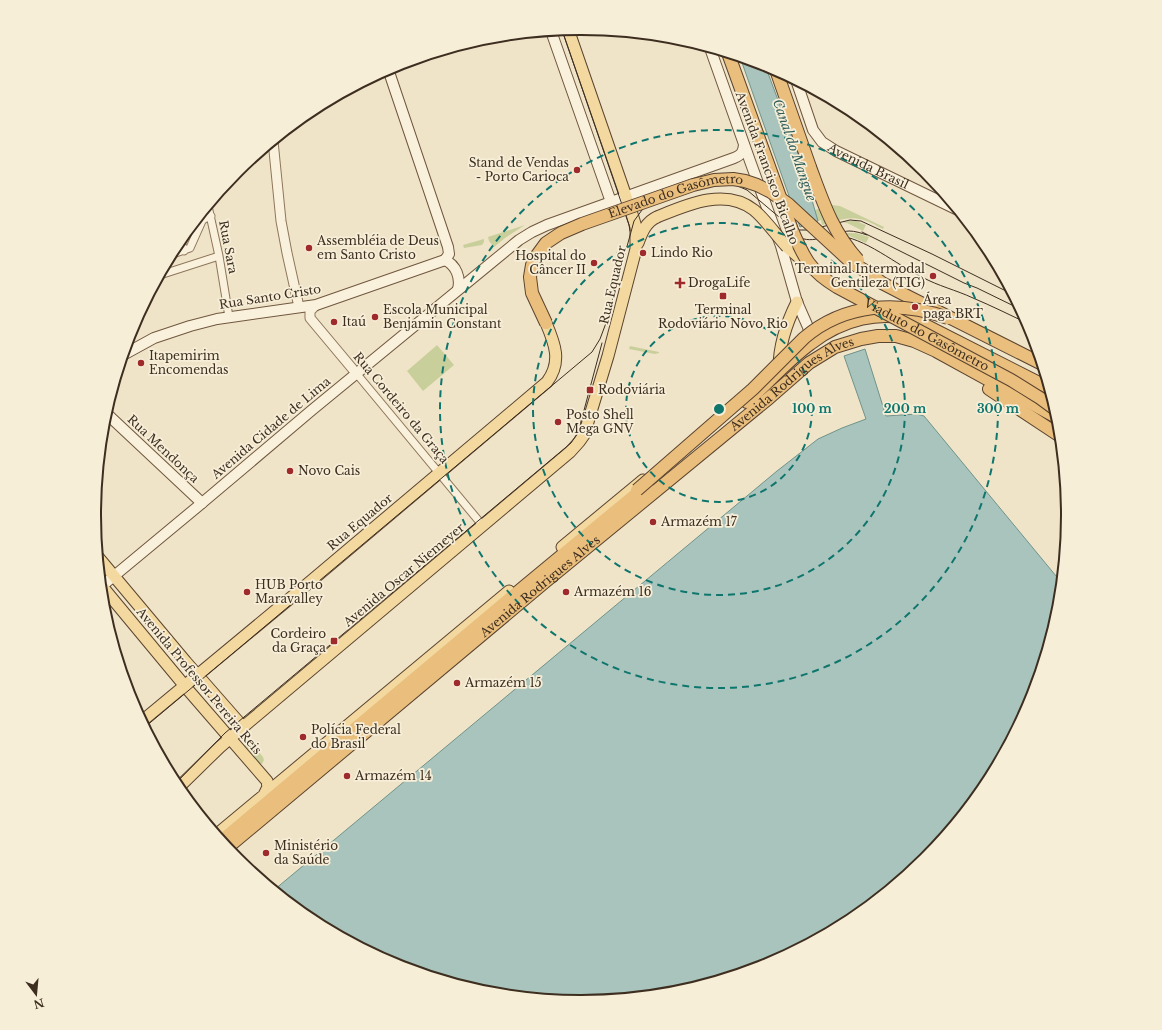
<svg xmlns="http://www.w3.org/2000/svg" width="1162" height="1030" font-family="'Libre Baskerville',serif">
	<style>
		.green { fill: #c9cf9b }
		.water { fill: #a9c4bc; stroke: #6f938a }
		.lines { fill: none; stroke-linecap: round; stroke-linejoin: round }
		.minor-casing { stroke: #8d765c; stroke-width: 9 }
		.tertiary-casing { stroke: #8d765c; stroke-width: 11 }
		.secondary-casing { stroke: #6f573f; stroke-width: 12 }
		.primary-casing { stroke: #5b4430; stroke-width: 13 }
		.trunk-casing { stroke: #5b4430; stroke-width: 14 }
		.minor { stroke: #faf1dc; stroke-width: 7 }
		.tertiary { stroke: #faf1dc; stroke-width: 9 }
		.secondary { stroke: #faf1dc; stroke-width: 10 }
		.primary { stroke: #f3d9a0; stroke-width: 11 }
		.trunk { stroke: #eabe7c; stroke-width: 12 }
		.tram { stroke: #3d2e20; stroke-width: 1 }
		.primary-bridge-casing { stroke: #5b4430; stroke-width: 13; stroke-linecap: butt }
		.trunk-bridge-casing { stroke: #5b4430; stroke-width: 14; stroke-linecap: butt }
		.primary-bridge { stroke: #f3d9a0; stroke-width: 11 }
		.trunk-bridge { stroke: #eabe7c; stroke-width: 12 }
		.ring { fill: none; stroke: #0f766e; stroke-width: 2; stroke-dasharray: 7 5 }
		.poi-dot { fill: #9e2a2b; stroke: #f7eed8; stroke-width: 1.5 }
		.labels { text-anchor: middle; stroke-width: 3.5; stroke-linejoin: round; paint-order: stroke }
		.poi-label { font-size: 12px; fill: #3d2e20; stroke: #f7eed8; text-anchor: start }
		.street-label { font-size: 12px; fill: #3d2e20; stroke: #f7eed8 }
		.water-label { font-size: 13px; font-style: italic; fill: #2f5d5a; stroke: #f7eed8 }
		.rim { fill: none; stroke: #3d2e20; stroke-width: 2 }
		.centre { fill: #0f766e; stroke: #f7eed8; stroke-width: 2 }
		.ring-label { font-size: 12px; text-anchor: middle; font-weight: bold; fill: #0f766e; stroke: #f7eed8; stroke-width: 3.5; stroke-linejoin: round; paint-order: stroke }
	</style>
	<rect width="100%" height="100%" fill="#f0e4c8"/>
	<path class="green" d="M832 205 840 206 884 227 883 229C875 225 867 220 859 219 847 216 834 222 822 225L821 220 818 221 815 210Z
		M850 221H856L866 225 863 231 847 223 843 222Z
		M525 225 505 238 494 247 489 241 488 237Z
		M842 233H856L869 237 866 243Z
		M484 239V242L482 245 464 248 463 245Z
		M437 345 454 365 423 391 407 371Z
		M630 346 659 352V353L655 354 629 349Z
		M250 741 263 757 264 760 262 764H258L243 747Z"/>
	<path class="water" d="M740 57 765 65 801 162 818 221 800 227Z
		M865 349 886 416 917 414 924 416 1061 582 1059 610 1031 702 986 786 925 860 851 920 767 965 676 993 581 1002 486 993 394 965 310 920 274 890 777 471 818 439 842 428 866 419 844 356Z"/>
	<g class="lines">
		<g class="minor-casing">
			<path id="minor" d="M208 206 219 256 229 317
				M180 239 184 251
				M170 255 190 248 202 221 204 219 211 216
				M160 275 219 256
				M356 373 483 526"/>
		</g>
		<g class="tertiary-casing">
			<path id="tertiary" d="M273 141 281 221 287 253 299 307
				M316 305 310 311V318L356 373"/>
		</g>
		<g class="secondary-casing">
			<g id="secondary">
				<path d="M551 31 611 202"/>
				<path d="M710 48 750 161 781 246 797 302 808 327 810 336V340"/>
				<path d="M388 69 448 247 449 254 445 260"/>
				<path id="s1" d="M796 80 813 130 822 142 836 151 958 210"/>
				<path d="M445 260C456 265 461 278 458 289"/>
				<path d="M123 355 154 338 190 326 217 319 316 305 445 260"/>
				<path d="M106 413 202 503"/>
				<path d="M102 586 202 503 312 410 519 240 532 232 547 225 734 158C741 155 743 153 744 145"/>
			</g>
		</g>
		<g class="primary-casing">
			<path id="primary" d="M638 243C642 232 646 222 657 217
				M787 247 809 266
				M779 368C779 346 787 322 797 302
				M562 547 643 480
				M98 557 186 662 243 727
				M101 585 189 691 267 781 268 787 264 795
				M142 721 311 581 547 382C562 362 555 344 546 323
				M178 788 220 747 243 727 570 452 579 442 584 435 608 356 636 249V227L631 211 568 29
				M216 835 509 591"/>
		</g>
		<g class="trunk-casing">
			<g id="trunk">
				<path d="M776 70 810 167"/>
				<path d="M869 273 882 283 909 297 1042 364"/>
				<path d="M989 389 1060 436"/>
				<path d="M747 402C768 383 788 360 810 344 841 320 881 308 919 322L1049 388"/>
				<path d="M221 841 526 585 647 485"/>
				<path id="s2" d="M227 848 545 582 769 398 809 363 835 347 861 339 878 336H896L914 341 936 351 1058 418"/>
			</g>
		</g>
		<use href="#minor" class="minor"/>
		<use href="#tertiary" class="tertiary"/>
		<use href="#secondary" class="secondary"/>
		<use href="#primary" class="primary"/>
		<use href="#trunk" class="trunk"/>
		<path class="tram" d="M562 30 629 225 630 231
			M788 229C792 232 797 236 801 238 815 244 835 232 849 231 855 231 861 233 867 235
			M862 232 964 283 977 288 1020 309
			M837 236C863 236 898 266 922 277 938 286 956 290 973 298 992 306 1010 315 1029 324
			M145 727 592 352 600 339 606 323 634 221 642 210 648 205 706 184 725 182 733 184 747 190 779 217 797 230H809L850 220 861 221 932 254 1012 294
			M175 784 225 733 238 722 571 443 577 434 579 429 602 343"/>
		<g class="primary-bridge-casing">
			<path id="primary-bridge" d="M657 217C686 205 725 187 754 210 766 220 776 235 787 247"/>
		</g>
		<g class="trunk-bridge-casing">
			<g id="trunk-bridge">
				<path id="s3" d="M728 53 792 230C804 258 810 271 837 287L1011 380 1040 398 1055 409"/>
				<path d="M810 167C823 202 832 231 858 260"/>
				<path id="s4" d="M546 323 532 293 530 277 532 265 535 258 546 243 561 233 582 224 693 185 714 180 733 179 745 181 757 185 771 192 788 204 852 263 869 273"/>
				<path d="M637 490 753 389 804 338C845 303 899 300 948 318"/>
			</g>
		</g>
		<use href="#primary-bridge" class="primary-bridge"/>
		<use href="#trunk-bridge" class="trunk-bridge"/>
	</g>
	<g class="ring">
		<circle cx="719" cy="409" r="93"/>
		<circle cx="719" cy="409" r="186"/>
		<circle cx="719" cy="409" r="279"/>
	</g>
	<g class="poi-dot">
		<circle cx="577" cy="170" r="4"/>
		<circle cx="309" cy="248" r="4"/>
		<circle cx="643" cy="253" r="4"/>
		<circle cx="594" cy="263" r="4"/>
		<circle cx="933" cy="276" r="4"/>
		<path d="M678 277h4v4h4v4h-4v4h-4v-4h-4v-4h4z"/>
		<rect x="719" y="292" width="8" height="8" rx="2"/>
		<circle cx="915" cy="307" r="4"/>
		<circle cx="375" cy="317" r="4"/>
		<circle cx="334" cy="322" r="4"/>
		<circle cx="141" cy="363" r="4"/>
		<rect x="586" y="386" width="8" height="8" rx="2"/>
		<circle cx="558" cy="422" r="4"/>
		<circle cx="290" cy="471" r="4"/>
		<circle cx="653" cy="522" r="4"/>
		<circle cx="247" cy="592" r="4"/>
		<circle cx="566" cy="592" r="4"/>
		<rect x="330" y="637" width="8" height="8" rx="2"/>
		<circle cx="457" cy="683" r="4"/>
		<circle cx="303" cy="737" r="4"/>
		<circle cx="347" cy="776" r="4"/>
		<circle cx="266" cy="853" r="4"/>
	</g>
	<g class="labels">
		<g class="poi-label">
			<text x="569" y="167" text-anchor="end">Stand de Vendas<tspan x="569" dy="14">- Porto Carioca</tspan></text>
			<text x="317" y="245">Assembléia de Deus<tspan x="317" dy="14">em Santo Cristo</tspan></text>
			<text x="651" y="257">Lindo Rio</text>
			<text x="586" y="260" text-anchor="end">Hospital do<tspan x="586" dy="14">Câncer II</tspan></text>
			<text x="925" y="273" text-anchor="end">Terminal Intermodal<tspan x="925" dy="14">Gentileza (TIG)</tspan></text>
			<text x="688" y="287">DrogaLife</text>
			<text x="923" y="304">Área<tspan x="923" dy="14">paga BRT</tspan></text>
			<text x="383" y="314">Escola Municipal<tspan x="383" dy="14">Benjamin Constant</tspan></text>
			<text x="723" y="314" text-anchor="middle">Terminal<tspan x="723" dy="14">Rodoviário Novo Rio</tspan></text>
			<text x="342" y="326">Itaú</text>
			<text x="149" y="360">Itapemirim<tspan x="149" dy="14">Encomendas</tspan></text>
			<text x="598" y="394">Rodoviária</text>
			<text x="566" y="419">Posto Shell<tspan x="566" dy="14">Mega GNV</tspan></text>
			<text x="298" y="475">Novo Cais</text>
			<text x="661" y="526">Armazém 17</text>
			<text x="255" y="589">HUB Porto<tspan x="255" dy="14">Maravalley</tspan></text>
			<text x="574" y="596">Armazém 16</text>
			<text x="326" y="638" text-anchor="end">Cordeiro<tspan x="326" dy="14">da Graça</tspan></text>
			<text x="465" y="687">Armazém 15</text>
			<text x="311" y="734">Polícia Federal<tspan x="311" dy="14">do Brasil</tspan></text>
			<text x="355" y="780">Armazém 14</text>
			<text x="274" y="850">Ministério<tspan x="274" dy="14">da Saúde</tspan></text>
		</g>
		<g class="street-label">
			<text dy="4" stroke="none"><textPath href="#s1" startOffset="120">Avenida Brasil</textPath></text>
			<text transform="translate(767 168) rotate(70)" y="4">Avenida Francisco Bicalho</text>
			<text dy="4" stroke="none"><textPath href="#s4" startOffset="227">Elevado do Gasômetro</textPath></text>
			<text transform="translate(228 247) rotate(79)" y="4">Rua Sara</text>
			<text transform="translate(613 285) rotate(-77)" y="4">Rua Equador</text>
			<text transform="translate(270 297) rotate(-9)" y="4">Rua Santo Cristo</text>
			<text dy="4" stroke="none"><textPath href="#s3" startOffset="364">Viaduto do Gasômetro</textPath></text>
			<text dy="4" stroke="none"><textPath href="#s2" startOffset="732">Avenida Rodrigues Alves</textPath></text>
			<text transform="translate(401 408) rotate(50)" y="4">Rua Cordeiro da Graça</text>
			<text transform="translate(271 428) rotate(-40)" y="4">Avenida Cidade de Lima</text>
			<text transform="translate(163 449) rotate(43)" y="4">Rua Mendonça</text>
			<text transform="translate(360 522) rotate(-40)" y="4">Rua Equador</text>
			<text transform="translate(404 575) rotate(-40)" y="4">Avenida Oscar Niemeyer</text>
			<text dy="4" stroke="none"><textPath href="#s2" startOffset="408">Avenida Rodrigues Alves</textPath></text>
			<text transform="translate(199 681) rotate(50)" y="4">Avenida Professor Pereira Reis</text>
		</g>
		<g class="water-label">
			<text transform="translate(795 150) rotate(71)" y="5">Canal do Mangue</text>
		</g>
	</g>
	<path d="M0 0H1162V1030H0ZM101 515a480 480 0 1 1 960 0a480 480 0 1 1-960 0Z" fill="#f7eed8" fill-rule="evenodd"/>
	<path class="rim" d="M101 515a480 480 0 1 1 960 0a480 480 0 1 1-960 0Z"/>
	<circle cx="719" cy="409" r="6" class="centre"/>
	<g class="ring-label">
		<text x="812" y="413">100 m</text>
		<text x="905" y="413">200 m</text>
		<text x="998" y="413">300 m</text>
	</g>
	<g transform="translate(36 994) rotate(164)" stroke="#f7eed8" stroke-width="3" paint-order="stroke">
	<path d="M0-3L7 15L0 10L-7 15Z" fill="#3d2e20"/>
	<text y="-6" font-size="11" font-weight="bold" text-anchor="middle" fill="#3d2e20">N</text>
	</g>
</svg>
